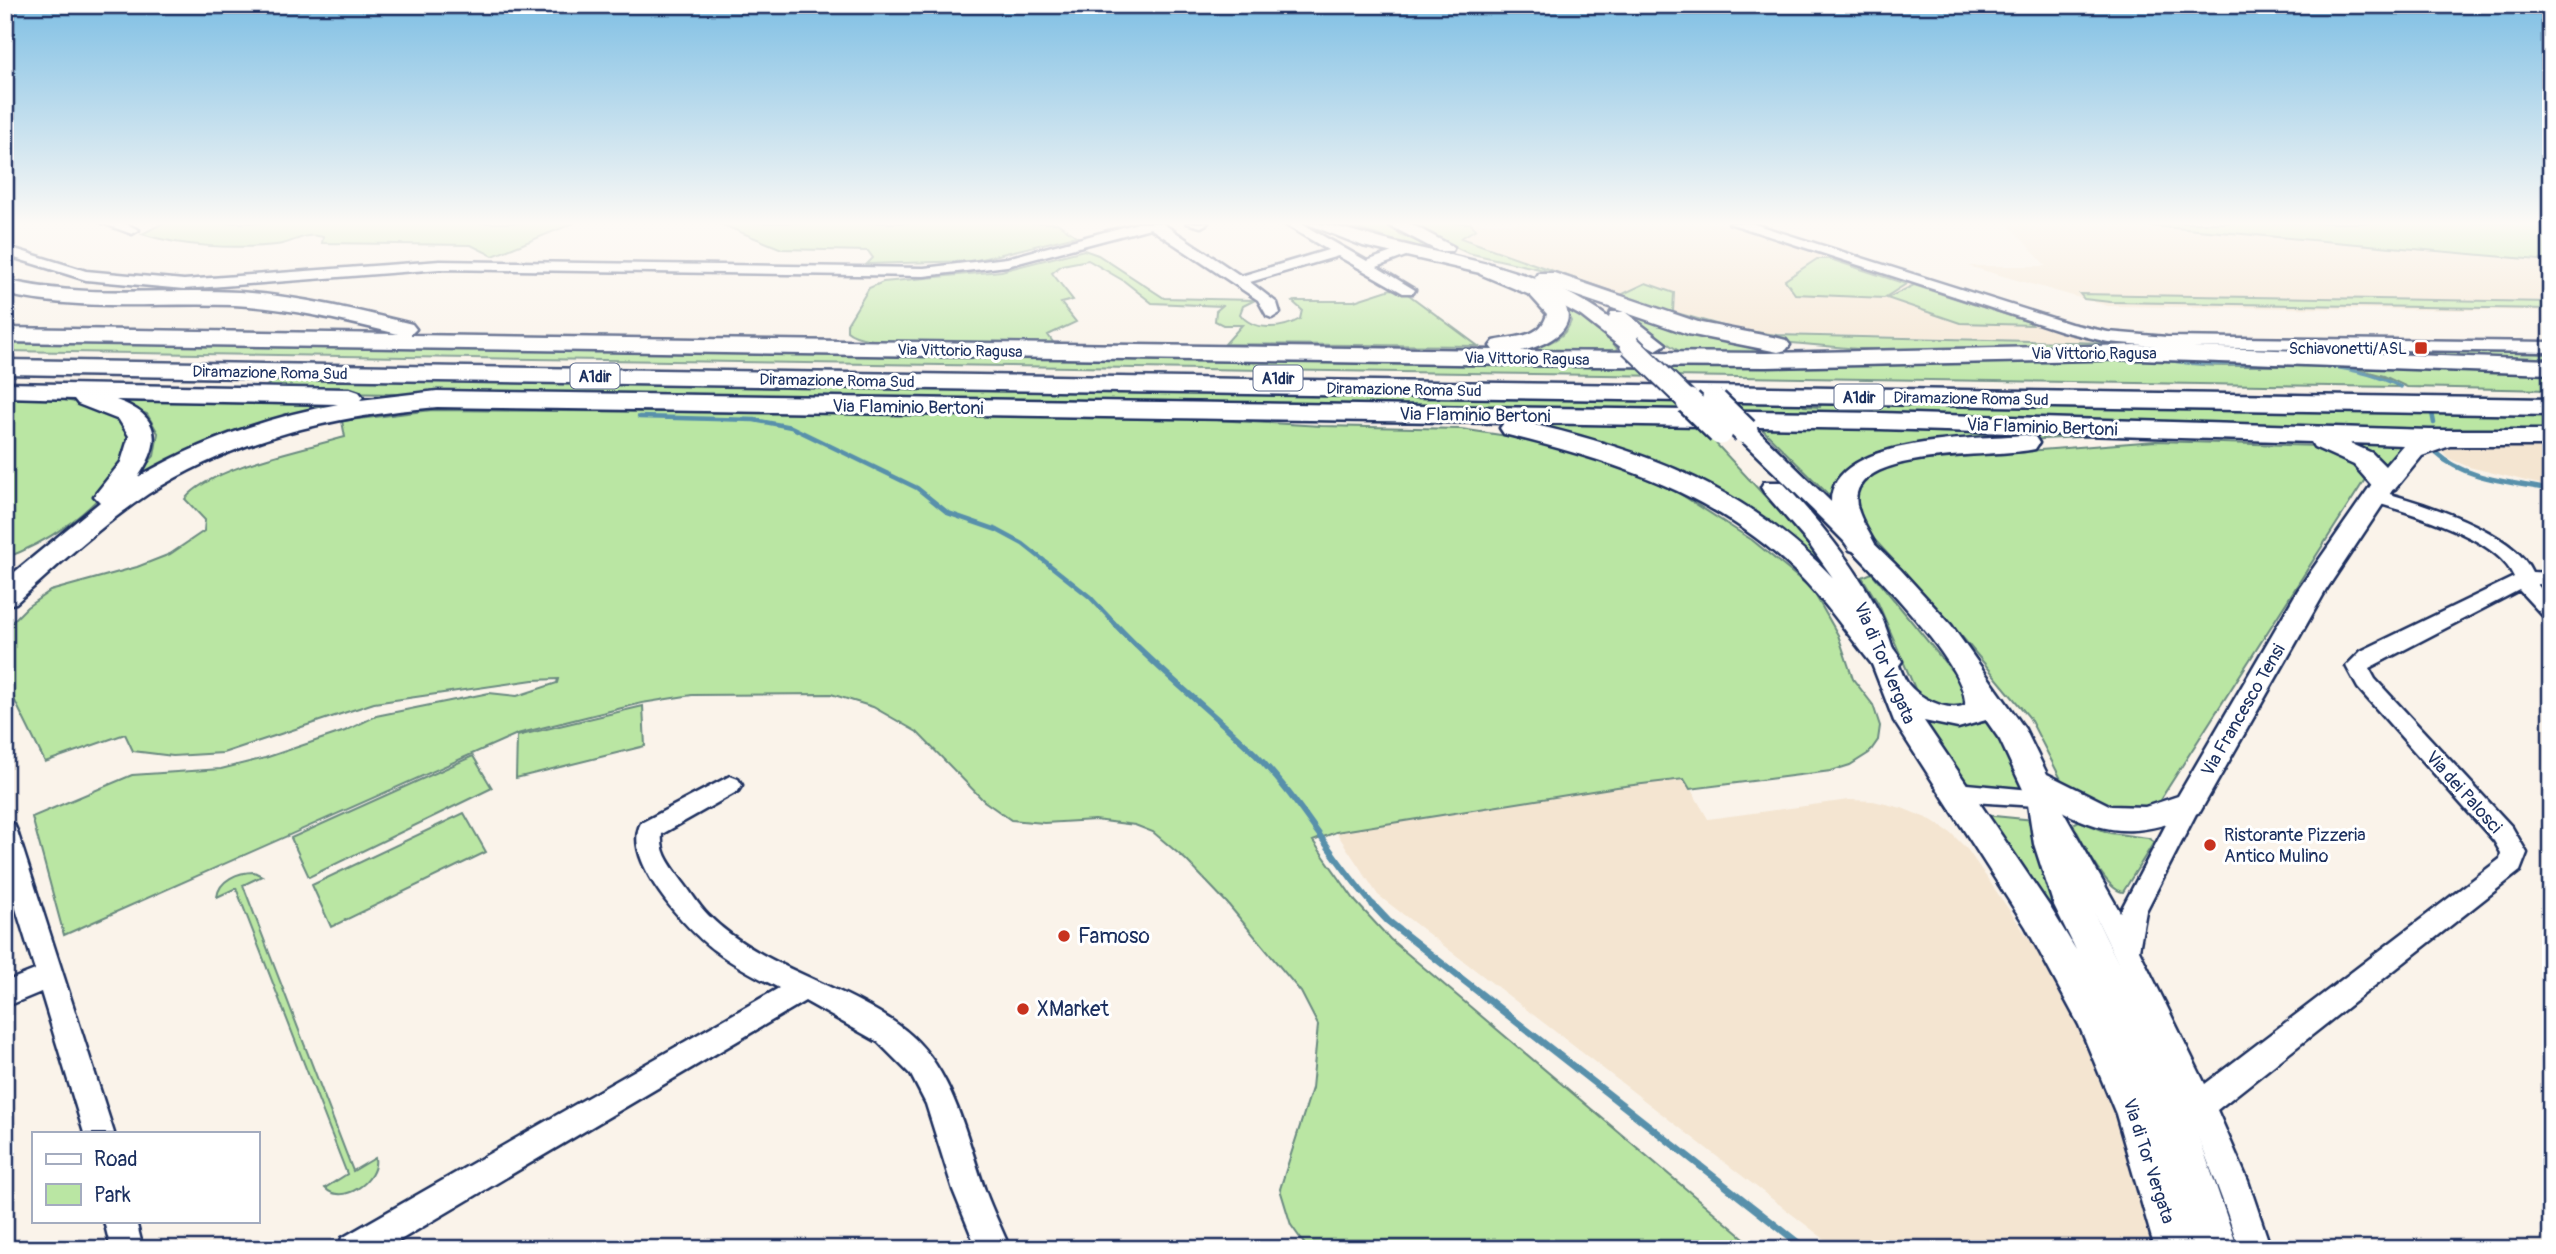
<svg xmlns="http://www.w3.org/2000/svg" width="2556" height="1254" font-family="Pangolin,sans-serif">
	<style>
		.built { fill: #f4e5d1 }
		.green { fill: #bae6a3; stroke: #6a8a80; stroke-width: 2 }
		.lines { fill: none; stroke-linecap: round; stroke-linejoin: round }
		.stream-far3 { stroke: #5890ab; stroke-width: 3.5 }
		.stream-far2 { stroke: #5890ab; stroke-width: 4.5 }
		.stream-far1 { stroke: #5890ab; stroke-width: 6 }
		.stream { stroke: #5890ab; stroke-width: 7 }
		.minor-casing { stroke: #1b2f5e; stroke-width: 5 }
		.major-casing { stroke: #1b2f5e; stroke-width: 5 }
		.highway-casing { stroke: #1b2f5e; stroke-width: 5 }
		.minor { fill: #fff; fill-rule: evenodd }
		.major { fill: #fff; fill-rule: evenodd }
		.highway { fill: #fff; fill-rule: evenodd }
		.major-bridge-far1-casing { stroke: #1b2f5e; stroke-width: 24; stroke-linecap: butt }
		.major-bridge-casing { stroke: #1b2f5e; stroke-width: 30; stroke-linecap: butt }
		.major-bridge-far1 { stroke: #fff; stroke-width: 20 }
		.major-bridge { stroke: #fff; stroke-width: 25 }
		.poi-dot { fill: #c8321e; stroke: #fff; stroke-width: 2.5 }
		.labels { text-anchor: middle; stroke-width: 6; stroke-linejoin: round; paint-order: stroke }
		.far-poi-label { font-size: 16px; fill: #1b2f5e; stroke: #fff; text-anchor: end }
		.far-street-label { font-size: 16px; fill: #1b2f5e; stroke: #fff }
		.shield { fill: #fff; stroke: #5f6d8e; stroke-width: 2 }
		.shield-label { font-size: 16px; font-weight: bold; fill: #1b2f5e }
		.street-label { font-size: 18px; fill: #1b2f5e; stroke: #fff }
		.poi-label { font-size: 18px; fill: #1b2f5e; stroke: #fff; text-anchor: start }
		.near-poi-label { font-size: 21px; fill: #1b2f5e; stroke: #fff; text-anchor: start }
	</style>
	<rect width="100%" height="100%" fill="#faf3ea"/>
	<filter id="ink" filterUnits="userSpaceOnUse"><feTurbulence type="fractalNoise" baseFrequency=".0143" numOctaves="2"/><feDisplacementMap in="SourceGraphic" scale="14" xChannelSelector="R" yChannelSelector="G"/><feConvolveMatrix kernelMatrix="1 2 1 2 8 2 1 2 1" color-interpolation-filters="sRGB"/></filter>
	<g filter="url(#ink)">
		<path class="built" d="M1401 223H1720L2101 342 1757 333 1586 289 1544 270 1468 253Z
			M2007 223H2118L2551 261V311L2108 306 1968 266H2046Z
			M2551 444V487L2469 467 2448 458 2441 450 2449 447Z
			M1685 779 1708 819 1849 800 1873 801 1902 808 1931 820 1951 833 1967 849 2043 959 2096 1056 2126 1136 2155 1249H1837L1378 895 1336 832 1617 787Z"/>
		<path class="green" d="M163 223H574L493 256 471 245 322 243 323 237C304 231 293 244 276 245 233 249 183 247 142 234Z
			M718 223H1057L1076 236 973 261 867 264 873 258 868 251 782 249Z
			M1341 223H1382L1402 235 1448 253 1413 247Z
			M1401 223H1470L1476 229 1461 238 1621 295 1646 283 1674 293 1673 312 1734 329 1777 335 2155 344 2173 348 1858 349 1758 340 1586 289 1544 270 1468 253Z
			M2118 223H2551V261Z
			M1084 250 1098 255 1164 298 1255 300 1243 306 1240 314C1253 332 1283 329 1300 319L1302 310 1293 302 1295 301H1354L1391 289 1405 292 1478 346 1225 344 1242 325H1223L1215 321 1216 311 1222 306 1152 303 1124 281 1088 260 1062 265 1052 273 1073 300 1061 303 1076 322 1048 335 1055 345C1019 345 867 351 847 331V324L869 288 883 282 1001 271Z
			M1817 259H1830L1906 284 1884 298 1795 294 1785 280Z
			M1914 285 2029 322 2032 325 1960 323 1887 298Z
			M2080 294 2551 302V309L2110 302 2084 299Z
			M1600 299 1737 343 1811 354 1682 353Z
			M1561 301 1603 329 1620 353H1496C1520 350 1562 349 1571 321Z
			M5 340 2154 357C2222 379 2350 349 2399 387L5 351Z
			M2409 351 2551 354V361L2382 355 2381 352Z
			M2168 359 2551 371V390L2407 387 2384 376 2347 366 2208 365Z
			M275 379 1799 403 1804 406 1820 407 1821 403 2551 414V433L1401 409 259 392Z
			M5 395C37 396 94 399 120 419 125 423 130 431 134 436 128 450 123 468 114 480 87 516 46 543 5 558Z
			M106 398 373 402 335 409 125 490 154 456 158 433 147 414Z
			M432 410 1147 416 1321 426 1461 429 1527 439 1611 464 1674 490 1752 540 1812 589 1838 635 1853 679 1873 705 1880 726 1878 740 1869 753 1850 765 1831 771 1690 789 1684 779 1617 787 1336 832 1313 841 1356 902 1390 939 1757 1249H1308L1291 1225 1280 1189 1312 1088 1318 1025 1301 992 1227 903 1186 860 1153 832 1135 825 1095 820 1044 823 1011 820 984 801 917 732 873 707 831 694 692 695 642 703 517 734 64 935 32 817 132 775 221 769 265 758 345 731 376 716 489 693 517 696 557 683 558 679 533 680 374 703 223 753 173 756 133 751 125 734 45 762 5 681V629L27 607 50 591 137 567 170 554 204 531 205 520 185 499C210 467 304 449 345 437L342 421Z
			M1502 421 1694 426 1709 436 1800 534 1833 579 1751 513Z
			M1758 425 2096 433 2093 436C2045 440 1876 444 1844 471 1836 479 1836 491 1835 501Z
			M2156 441 2320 446 2369 473 2155 808 2112 814 2065 787 2029 717 1948 620 1863 527 1854 493 1864 478 1901 461Z
			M2334 443 2414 445 2388 470Z
			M1872 573 1961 682 1971 700 1958 712 1919 698 1878 603 1862 577Z
			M643 706 645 746 516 778 517 736Z
			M1928 720 1961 727 1993 721 2023 789 1969 790 1924 722Z
			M473 756 492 788 309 877 291 838Z
			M464 813 486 852 331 927 312 885Z
			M1984 815 2034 820 2060 917 2055 916Z
			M2079 821 2110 833 2148 838 2154 842 2123 892C2106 891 2081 839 2073 824Z
			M254 872 262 876 243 885 353 1171 375 1158C379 1181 342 1206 325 1188L347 1174 236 888 217 897C219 880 238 872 254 872Z"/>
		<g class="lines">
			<path class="stream-far3" d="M2165 360C2244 372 2328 350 2401 387"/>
			<path class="stream-far2" d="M2432 413 2434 423
				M639 417 754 420 791 427 917 488 948 513 997 530 1023 544 1090 597 1119 628
				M2436 453C2465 480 2514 482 2551 490"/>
			<path class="stream-far1" d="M1117 626C1160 672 1210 710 1255 754 1301 800 1331 859 1375 907"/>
			<path class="stream" d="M1373 905 1388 921 1806 1249"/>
			<g class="minor-casing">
				<path id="minor" d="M102 223H124L139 230 132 234Z
					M1138 223H1162L1241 276 1328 250 1283 223H1300L1367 261 1406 247 1411 248V254L1377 267 1415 290 1413 293H1403L1338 256 1250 282 1277 303 1280 313 1272 318 1267 316 1258 300 1150 228 1007 266 924 276 440 269 184 289 86 280 5 255V246L86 271 184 280 440 261 924 268 1007 258Z
					M1187 223H1208L1201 227Z
					M1729 223H1751L2071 324 2108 332 2167 337 2551 342V352L2167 347 2108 342 2062 331Z
					M2375 490C2417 501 2514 530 2532 572L2551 573V585L2537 584 2551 601V618L2544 617 2519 590 2369 668 2375 679 2512 827 2527 853 2520 871 2217 1110 2248 1181 2271 1249H2239C2212 1161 2173 1079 2134 997 2103 932 2073 867 2036 806L1956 801 1947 798 1944 792 1947 786 1956 783 2052 792 2120 912 2180 798 2189 795 2198 798 2201 804 2146 911 2139 950 2205 1084 2500 859 2501 853 2494 841 2358 688 2346 666 2361 651 2514 577C2497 536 2408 513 2368 500L2366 496 2368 492Z
					M730 776 738 779 742 785 738 791 662 834C660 854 671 865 682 881 691 892 698 905 708 915 760 967 838 982 897 1024 952 1062 964 1131 985 1190 992 1210 1002 1229 1010 1249H977L953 1190 926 1104 911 1075 878 1042 805 1001 385 1249H338L342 1238 779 988C757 977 734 965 714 950 686 929 621 859 641 823Z
					M5 822 14 824 17 831 114 1133H84L41 992 5 1007V982L35 970 5 873Z
					M104 1221H136L143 1249H111Z"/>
			</g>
			<g class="major-casing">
				<path id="major" d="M1305 223C1336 223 1363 235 1394 242 1470 261 1545 270 1609 318L1611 312H1625L1666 344 1656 350 1633 337 1641 345 1637 349H1623L1581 316 1534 290 1480 273 1363 246Z
					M1385 223H1409L1454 247 1452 251H1438Z
					M1745 424 1753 426 1900 569 1951 625 2025 729 2047 774 2111 806 2145 807 2178 796 2298 590 2376 478H2394L2397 483 2326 590 2200 812C2147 834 2114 839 2062 811 2078 902 2127 973 2165 1055 2194 1117 2215 1184 2238 1249H2155L2116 1114 2079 1025 2026 927 1894 721 1853 615 1831 575 1809 544 1764 492 1761 487 1764 482H1782C1820 522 1855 565 1880 614 1889 632 1898 670 1908 684 1919 698 1948 713 1965 705 1971 653 1779 479 1737 436L1733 431 1737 426ZM1986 720 2000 740 2027 798 2034 844 2053 903 2076 950 2050 907 1924 721 1958 728Z"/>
			</g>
			<g class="highway-casing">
				<path id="highway" d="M1488 263 1537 281 1535 278 1538 273H1554L1701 323 1778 338 1786 340 1790 345 1786 350 1778 352 1688 334 1542 284C1590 314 1564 341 1521 351L1767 353 2138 345 2551 360V374L2138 359 1767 367 1588 366 5 342V328L398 334C344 321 290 308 234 305 157 302 81 312 5 294V280C83 299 160 288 239 292 298 296 355 310 412 324L416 329 410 335 1493 350 1490 346 1494 341C1514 336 1541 339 1547 314L1530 295 1480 274 1477 269Z
					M5 360 2551 399V415L5 374Z
					M5 383 350 389 359 392 363 397 360 400 437 391 1880 413 2430 430H2551V446H2450L2422 456 2395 489 2385 491 2375 489 2354 465 2314 447 2311 442 1880 429 1527 423C1668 455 1773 500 1866 615 1878 630 1892 645 1902 661L1897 668 1886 672 1875 668C1848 635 1824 599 1794 570 1713 492 1610 460 1504 434L1500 428 1504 423 437 407C335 416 235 438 148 494 100 526 58 565 16 603L5 605V580L100 502 94 496 121 462 129 436 119 420 78 404 74 399 5 397ZM116 400 338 404C268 417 200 441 138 477 163 441 160 415 116 400ZM2350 443 2403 445 2385 466 2372 453Z
					M2026 435 2035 437 2039 443 2035 449C1998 458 1869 448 1857 493 1853 509 1868 530 1875 544L1870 550 1860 553 1850 550C1771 436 1960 440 2026 435Z"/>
			</g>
			<use href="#minor" class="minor"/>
			<use href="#major" class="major"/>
			<use href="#highway" class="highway"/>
			<g class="major-bridge-far1-casing">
				<path id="major-bridge-far1" d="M1630 345 1691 404
					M1712 399 1717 404"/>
			</g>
			<g class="major-bridge-casing">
				<path id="major-bridge" d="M1689 402 1720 432
					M1715 402 1745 431"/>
			</g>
			<use href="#major-bridge-far1" class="major-bridge-far1"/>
			<use href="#major-bridge" class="major-bridge"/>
		</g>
	</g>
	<linearGradient id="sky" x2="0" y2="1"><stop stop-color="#7fbfe4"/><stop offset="0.56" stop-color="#fdfaf6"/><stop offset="1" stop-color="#fdfaf6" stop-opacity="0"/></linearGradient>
	<rect width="2556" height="399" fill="url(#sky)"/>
	<g class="poi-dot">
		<rect x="2414" y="341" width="14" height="14" rx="3.5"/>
		<circle cx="2210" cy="845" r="7"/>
		<circle cx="1064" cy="936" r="7"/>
		<circle cx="1023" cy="1009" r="7"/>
	</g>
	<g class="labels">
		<g class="far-poi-label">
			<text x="2407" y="354">Schiavonetti/ASL</text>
		</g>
		<g class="far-street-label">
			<text transform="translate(960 350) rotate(1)" y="6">Via Vittorio Ragusa</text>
			<text x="2094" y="359">Via Vittorio Ragusa</text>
			<text transform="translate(1527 358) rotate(1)" y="6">Via Vittorio Ragusa</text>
			<text transform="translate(270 372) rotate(1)" y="6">Diramazione Roma Sud</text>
			<text transform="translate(837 380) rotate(1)" y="6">Diramazione Roma Sud</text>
			<text transform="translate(1404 389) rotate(1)" y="6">Diramazione Roma Sud</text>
			<text transform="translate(1971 398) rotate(1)" y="6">Diramazione Roma Sud</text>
		</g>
		<g class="shield">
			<rect x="570.5" y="363.5" width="49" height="25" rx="5"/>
			<rect x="1253.5" y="365.5" width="49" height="25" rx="5"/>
			<rect x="1834.5" y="384.5" width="49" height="25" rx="5"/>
		</g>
		<g class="shield-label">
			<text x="595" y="382">A1dir</text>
			<text x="1278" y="384">A1dir</text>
			<text x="1859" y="403">A1dir</text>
		</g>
		<g class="street-label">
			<text transform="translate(908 407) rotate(1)" y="6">Via Flaminio Bertoni</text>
			<text transform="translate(1475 415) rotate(1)" y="6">Via Flaminio Bertoni</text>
			<text transform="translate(2042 427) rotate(2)" y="6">Via Flaminio Bertoni</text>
			<text transform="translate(1885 663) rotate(67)" y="6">Via di Tor Vergata</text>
			<text transform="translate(2243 710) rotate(-60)" y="6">Via Francesco Tensi</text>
			<text transform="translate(2464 792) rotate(48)" y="6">Via dei Palosci</text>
			<text transform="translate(2149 1161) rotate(72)" y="6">Via di Tor Vergata</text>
		</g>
		<g class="poi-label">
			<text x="2224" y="841">Ristorante Pizzeria<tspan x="2224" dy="21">Antico Mulino</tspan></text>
		</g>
		<g class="near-poi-label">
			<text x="1078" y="943">Famoso</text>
			<text x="1037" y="1016">XMarket</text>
		</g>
	</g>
	<rect width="2556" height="1254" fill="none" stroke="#fff" stroke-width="28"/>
	<rect x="14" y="14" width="2528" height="1226" fill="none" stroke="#1b2f5e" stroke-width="2.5" filter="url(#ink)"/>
	<rect x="32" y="1132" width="228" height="91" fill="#ffffff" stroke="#a4acbf" stroke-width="2"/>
	<rect x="46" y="1154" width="35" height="10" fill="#ffffff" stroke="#a4acbf" stroke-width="2"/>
	<text x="94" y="1166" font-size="21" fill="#1b2f5e">Road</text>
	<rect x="46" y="1184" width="35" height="21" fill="#bae6a3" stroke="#a4acbf" stroke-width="2"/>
	<text x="94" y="1202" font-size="21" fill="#1b2f5e">Park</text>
</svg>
